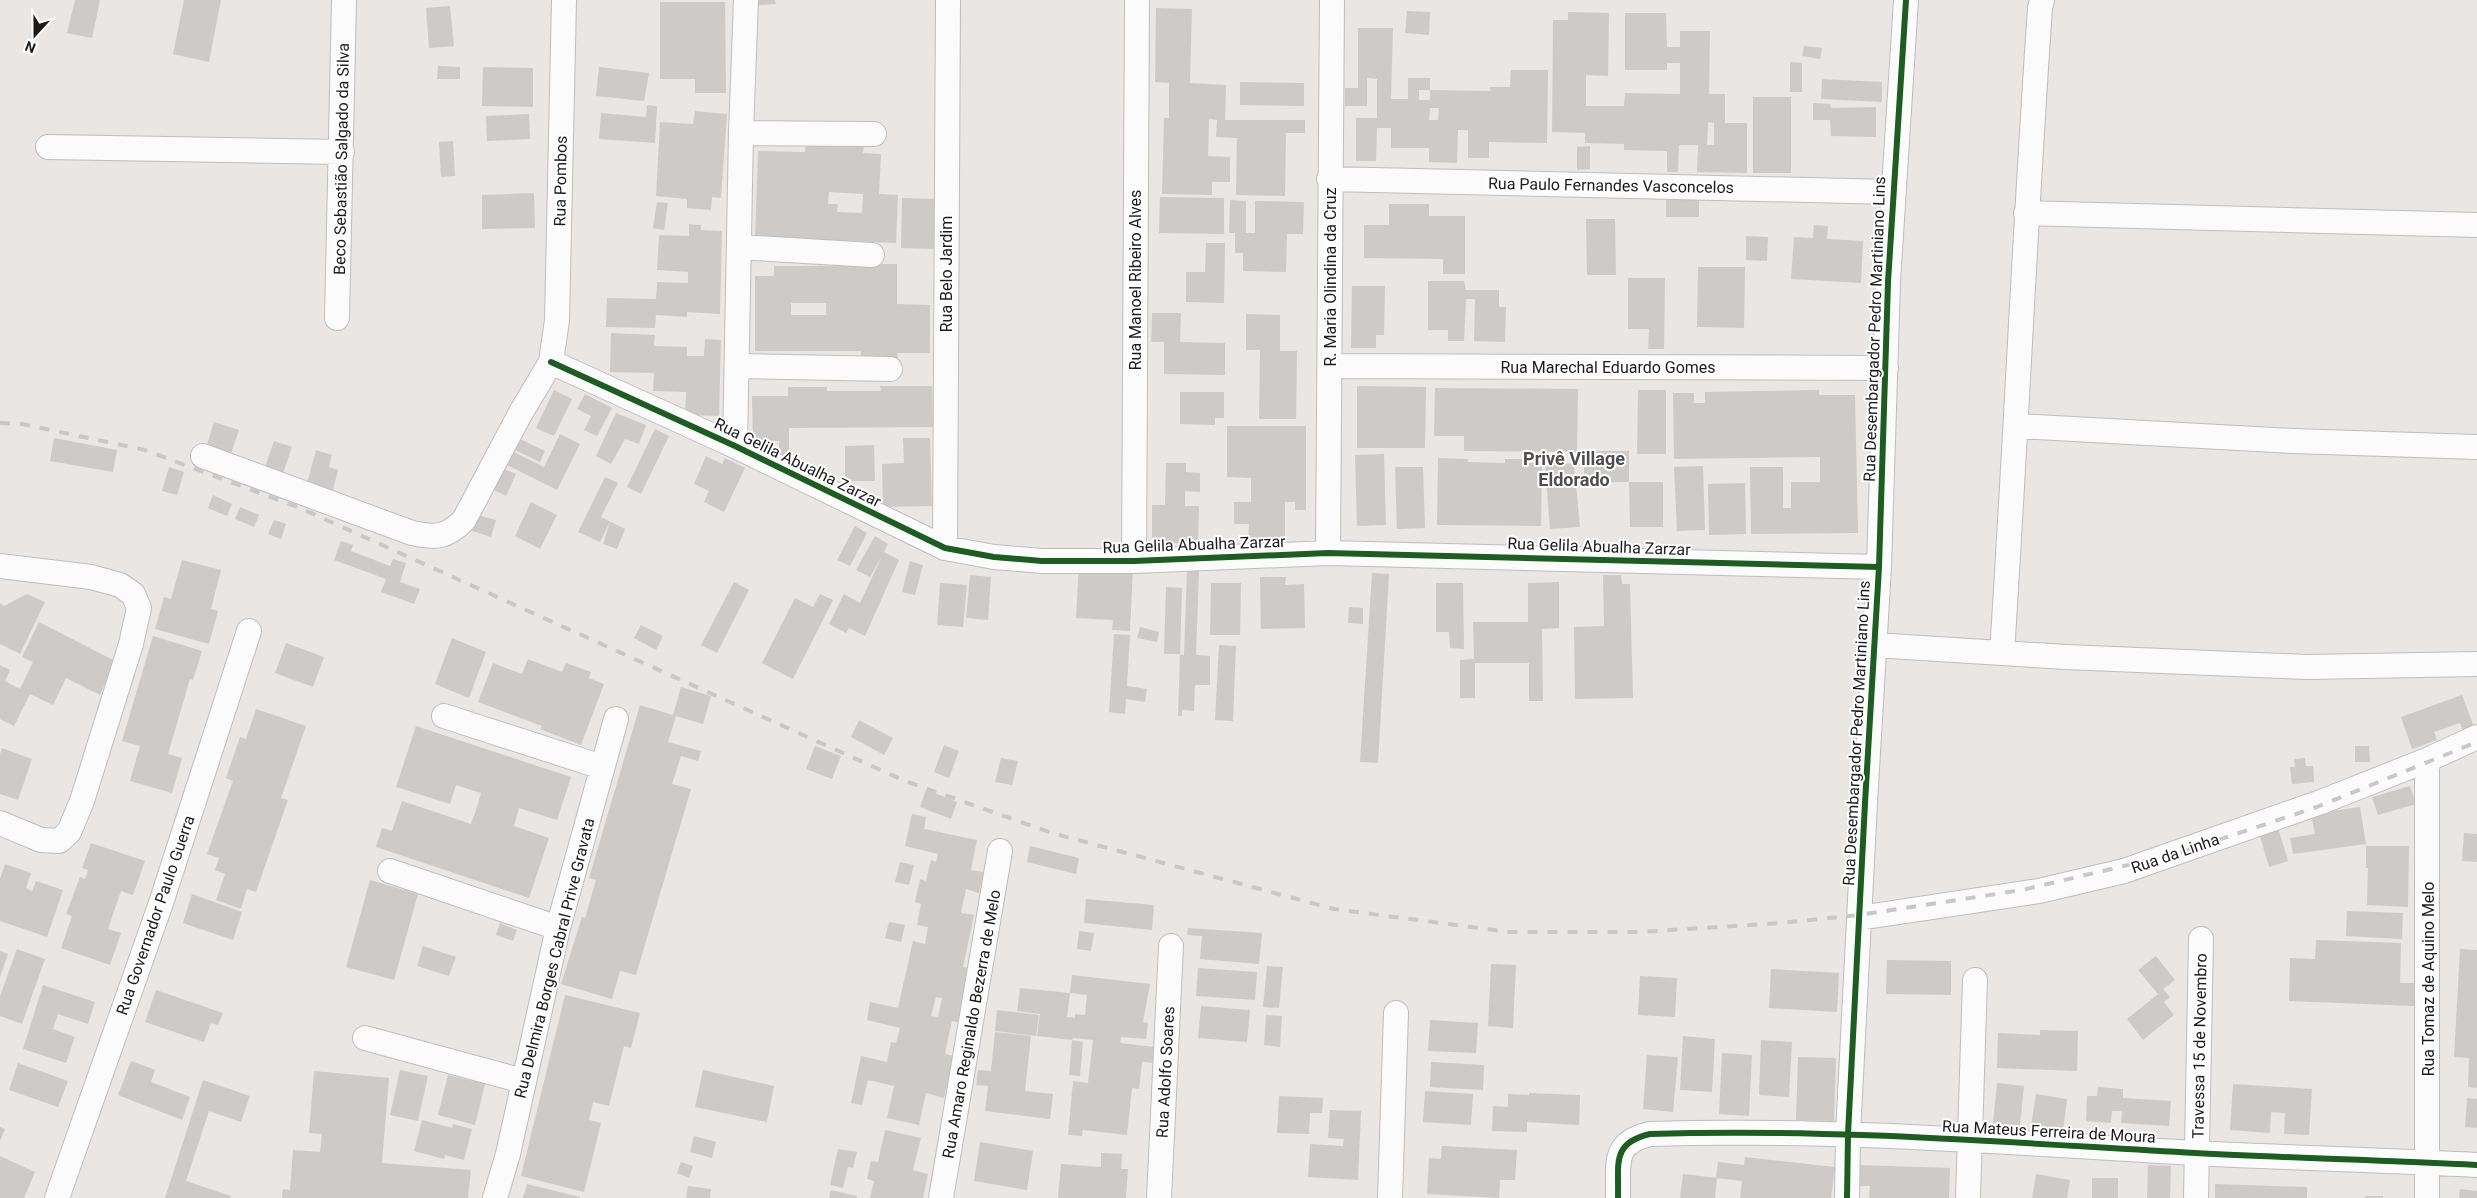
<svg xmlns="http://www.w3.org/2000/svg" width="2477" height="1198" font-family="Roboto,sans-serif">
	<style>
		.building { fill: #cecac8; fill-rule: evenodd }
		.lines { fill: none; stroke-linecap: round; stroke-linejoin: round }
		.minor-casing { stroke: #bfbdbc; stroke-width: 26 }
		.minor { stroke: #fcfbfb; stroke-width: 24 }
		.rail { stroke: #c9c8c8; stroke-width: 4; stroke-dasharray: 10 10; stroke-linecap: butt }
		.cycleway-casing { stroke: #fff; stroke-width: 9 }
		.cycleway { stroke: #1b5e20; stroke-width: 6 }
		.labels { text-anchor: middle; stroke-width: 4; stroke-linejoin: round; paint-order: stroke }
		.street-label { font-size: 16px; fill: #1b1b1b; stroke: #fff }
		.neighbourhood-label { font-size: 18px; font-weight: bold; fill: #4e4e4e; stroke: #fff }
	</style>
	<rect width="100%" height="100%" fill="#e9e6e3"/>
	<path class="building" d="M75 0H100L92 38 67 33Z
		M184 0H221L209 62 173 54Z
		M750 0H775L776 4 750 6Z
		M660 2H725L726 93H695V79H660Z
		M450 6 454 46 429 48 426 8Z
		M1156 8 1192 9 1190 83 1226 85 1225 120H1305V133H1286L1285 196 1236 195 1237 138 1216 137 1217 120 1209 119 1208 156 1230 157V182H1212V195L1162 194 1164 118H1169V83L1155 82Z
		M1407 11 1430 12 1429 35 1405 33Z
		M1568 12 1609 13 1608 76 1586 75V106H1624L1625 93 1680 94V63H1667V70H1625V13H1666L1667 47H1680V31H1710L1709 94H1725V123H1747V173L1697 172 1698 145H1679L1678 172H1667V151L1624 150V144L1585 143V133L1552 132 1553 20H1568ZM1708 122 1714 123V145H1707Z
		M1358 28H1393L1391 99H1408V78H1430V90H1419V100H1430V90L1490 91V87H1510L1511 70H1548L1547 143 1489 142V158H1468V130H1458L1457 163 1429 162V148H1391V128H1377L1376 161H1356V118H1377V79L1367 78V106H1345V88H1358ZM1430 108H1439L1438 120H1429Z
		M1804 46 1822 48 1820 59 1802 56Z
		M1790 62 1802 63V92H1790Z
		M438 66 460 67V79H437Z
		M483 67 533 68V107L482 106Z
		M599 67 649 73 644 101 596 96Z
		M1822 79 1882 82V102L1821 99Z
		M1240 82 1304 83V106L1240 105Z
		M1753 97H1791V173H1753Z
		M1813 103 1830 104 1831 108 1876 107V137L1831 136 1830 120H1813Z
		M647 105 657 106 655 143 599 139 601 113 646 117Z
		M695 111 727 114 721 198 712 197 711 210 687 208V199L656 196 660 122 693 124Z
		M529 114 530 139 487 141 486 116Z
		M453 141 455 176 441 177 439 142Z
		M806 142 864 145 863 153 881 154 879 194 898 195 896 243 755 238 758 151 805 152ZM829 192 863 194 862 213 837 212 838 204H828Z
		M1590 146V169L1577 170V147Z
		M534 193 535 228 482 229V195Z
		M1160 197 1224 198V234L1159 233Z
		M902 198 935 199 934 249 901 248Z
		M1699 199V217H1666V200Z
		M1230 200 1246 201V233H1255V201L1304 202 1303 234H1287L1286 272 1243 271V253H1235V233H1229Z
		M657 202 668 203 664 230 653 228Z
		M1389 204H1429V216H1465V274H1443V259L1364 258V225H1389Z
		M1586 219H1615L1616 275H1587Z
		M689 224 701 225V230L722 231 720 314 687 312V317L656 315 655 328 606 327 607 298 656 299 657 282 688 283V272L657 270 659 235 689 236Z
		M1814 225 1828 226 1827 239 1863 241 1861 283 1791 279 1794 237 1813 238Z
		M1746 236 1768 237 1767 261 1746 260Z
		M1206 243H1225L1224 303 1186 302V272H1205Z
		M872 264H897V304L930 305V353H897L898 358 861 357V351H755V276H774V266H872ZM791 303H826V315H791Z
		M1698 267H1745L1744 328 1697 327Z
		M1628 278H1665L1664 349H1648L1649 329H1628Z
		M1428 281H1464L1466 290H1499V307H1506L1505 342 1474 341 1475 299H1466L1464 341H1448V330H1428Z
		M1352 286H1385L1384 335H1376V348H1351Z
		M1152 313H1181L1180 342 1225 343V375L1164 374V342H1151Z
		M1246 314 1280 315V351H1297L1296 419H1259L1260 350H1246Z
		M611 333 655 335 654 346 687 347V356H704L705 339 721 340 719 416 685 415 686 392 653 391 654 373 610 372Z
		M880 386H932L933 427 789 428V455H779V441H753L752 396H788V387H827V391H881Z
		M1357 386 1426 387 1425 448H1357Z
		M1435 388 1578 389 1577 452 1464 451V436H1434Z
		M554 390 572 399 554 436 536 428Z
		M1638 390H1666V454H1637Z
		M1819 390V395H1855L1858 533 1751 534 1750 467H1783V508H1791V482H1820V457L1674 459 1673 393H1694V403H1705V392Z
		M1180 392H1224V418H1215V425L1180 424Z
		M585 394 612 408 597 436 584 430 591 416 577 409Z
		M616 413 646 425 639 444 625 439 611 464 596 456Z
		M214 422 239 430 230 456 206 448Z
		M1227 426H1306V510H1295V502H1285V547L1248 546 1249 524H1234V502H1251V478L1227 477Z
		M655 429 669 436 641 494 627 487Z
		M560 434 580 444 557 490 505 464 512 451 544 467Z
		M54 438 117 450 113 472 50 461Z
		M518 438 545 451 540 462 513 449Z
		M903 438H930L932 506 883 507 882 464 904 463Z
		M274 441 292 447 282 476 264 470Z
		M874 445 875 481H845V446Z
		M316 450 332 455 329 467 338 470 332 494 306 487Z
		M1584 451H1629V482H1663V527H1630L1629 482H1584Z
		M1384 454 1386 525 1357 526 1355 455Z
		M706 456 722 464 725 458 745 468 724 512 704 502 709 491 694 484Z
		M1438 458 1468 459V462L1505 463V459H1523V463H1542L1541 526 1437 525Z
		M1166 463H1186V472L1200 473V492L1185 491V506H1199L1198 544 1152 542V505H1165Z
		M1574 463 1580 527 1550 529 1545 465Z
		M1703 466 1705 530 1677 531 1674 467Z
		M169 467 184 472 177 495 162 491Z
		M1395 467H1423L1425 528 1397 529Z
		M504 469 516 474 506 496 494 490Z
		M605 477 618 483 601 517 625 529 617 549 603 544 610 522 600 542 578 532Z
		M1745 483 1746 534 1709 535 1708 484Z
		M213 495 232 504 227 516 208 508Z
		M531 502 557 515 540 549 515 536Z
		M240 507 259 515 254 527 235 519Z
		M477 515 496 520 491 537 472 531Z
		M274 520 286 524 281 539 268 534Z
		M855 526 867 533 850 566 837 560Z
		M875 536 888 544 884 552 899 560 865 636 849 628 846 633 829 624 844 594 860 603 882 556 870 577 856 570Z
		M341 541 353 545 351 551 390 566 393 559 406 563 400 582 420 589 414 604 381 592 386 579 334 560Z
		M182 560 221 570 211 609 218 611 209 644 155 629 164 597 171 599Z
		M910 561 923 565 915 595 902 592Z
		M1079 564 1133 568 1130 631 1112 630 1113 620 1076 618Z
		M1187 570 1199 571 1196 655 1210 656V685H1195L1194 711 1182 710V716H1178L1180 654 1184 655Z
		M1372 573 1389 574 1378 763 1360 762Z
		M970 575 991 577 988 620 966 618Z
		M1603 575H1621L1622 584H1630L1633 698 1575 699 1574 627 1604 626Z
		M1260 577H1286L1285 585 1304 584 1305 628 1261 629Z
		M734 582 749 590 717 653 701 645Z
		M1559 582V628L1542 629 1543 701H1529V663H1475V698H1460V660L1474 659 1473 622H1528V583Z
		M940 583 967 585 963 627 937 625Z
		M1211 583H1241L1240 635H1210Z
		M1436 583H1463L1464 649 1450 648 1449 632H1436Z
		M1166 587 1182 588 1180 654H1164Z
		M27 594 45 602 20 654 0 644V603L4 606Z
		M820 594 833 600 793 679 762 663 795 598 813 607Z
		M1349 607 1363 608V624L1348 623Z
		M39 622 115 661 100 695 66 678 53 705 30 694 14 726 0 719V665L10 670 5 681 20 689 33 662 22 657Z
		M641 625 663 636 656 650 634 638Z
		M1140 627 1159 632 1157 642 1137 638Z
		M1114 634 1130 635 1127 686 1147 689 1145 702 1126 699 1125 714 1109 712Z
		M153 636 202 651 193 680 190 679 168 754 182 758 172 793 130 781 140 746 122 741Z
		M452 638 486 652 469 698 435 684Z
		M286 643 324 657 313 687 275 673Z
		M1219 645 1236 646 1233 721 1215 720Z
		M528 659 562 672 566 663 591 672 589 678 604 684 581 745 540 729 542 726 478 702 493 663 522 674Z
		M681 687 711 696 703 724 676 716 668 742 701 751 698 761 681 756 672 784 691 789 636 975 620 971 612 999 561 984 582 917 585 918 596 880 589 878 640 705 673 715Z
		M2462 695 2474 727 2463 731 2460 723 2434 732 2437 740 2412 749 2401 717Z
		M256 709 306 726 281 798 288 800 256 892 247 889 241 909 216 900 225 874 215 870 219 858 207 854 233 781 226 778 240 737 246 739Z
		M859 720 893 738 884 755 851 737Z
		M416 726 571 777 557 820 519 808 514 826 549 838 529 898 376 847 382 828 392 831 402 801 471 824 475 813 481 793 456 785 450 804 396 787Z
		M944 745 959 751 949 778 934 772Z
		M815 746 841 756 832 779 806 769Z
		M2355 746H2369L2370 762H2355Z
		M2 748 32 759 18 800 0 794V754Z
		M1001 758 1018 761 1012 785 995 782Z
		M2305 758 2306 766H2313L2314 782 2292 784 2290 767H2295L2294 759Z
		M2410 786 2416 804 2378 815 2372 797Z
		M926 790 957 802 951 819 920 807Z
		M2360 807 2366 844 2293 854 2290 838 2315 834 2311 814Z
		M912 814 926 817 924 829 977 840 971 870 984 872 979 893 966 889 961 913 974 915 963 967 973 969 961 1023 952 1021 948 1039 945 1054 954 1056 944 1098 926 1093 919 1125 887 1118 894 1086 868 1080 862 1105 851 1103 861 1056 887 1062 891 1042 896 1043 900 1028 867 1020 870 1002 898 1008 913 941 925 944 928 927 917 925 921 904 915 902 920 879 926 881 931 860 936 862 938 854 905 846ZM936 997 942 998 938 1017 931 1016Z
		M2278 828 2288 861 2269 867 2259 833Z
		M2464 833 2477 834V862L2462 861Z
		M91 843 145 861 133 895 121 891 108 929 121 933 110 965 61 948 72 916 66 914 80 877 85 879 88 870 82 868Z
		M1030 846 1079 858 1076 874 1027 862Z
		M2366 846H2409L2408 907 2367 905 2368 868H2366Z
		M900 862 914 865 909 885 895 882Z
		M5 864 31 873 26 888 32 891 36 881 63 890 47 937 0 921V879Z
		M370 880 418 894 394 980 346 967Z
		M192 894 242 912 233 940 183 923Z
		M1086 899 1154 905 1152 930 1084 923Z
		M2347 911 2403 913 2402 939 2346 936Z
		M889 922 905 925 901 942 885 938Z
		M500 923 517 930 513 941 496 935Z
		M1188 928 1262 933 1259 964 1200 959 1202 936 1187 935Z
		M1079 931 1094 933 1091 951 1077 949Z
		M2316 940 2401 943 2400 983H2415L2414 1006 2289 1001 2290 958 2315 959Z
		M423 946 456 957 449 976 417 966Z
		M17 949 45 959 22 1024 0 1016V996Z
		M2460 949 2477 950V1088L2468 1087 2469 1058 2454 1057Z
		M0 951 8 954 0 977Z
		M2156 956 2175 980 2163 989 2170 997 2164 1002 2174 1015 2143 1040 2127 1019 2158 994 2138 970Z
		M1887 960 1951 961V995L1886 994Z
		M1491 964 1516 965 1513 1028 1488 1026Z
		M1267 966 1283 967 1279 1008 1263 1007Z
		M1198 968 1257 972 1255 1000 1196 996Z
		M1771 969 1839 973 1837 1012 1769 1008Z
		M1072 975 1150 984 1143 1022 1148 1023 1146 1039 1121 1037 1120 1043 1155 1047 1153 1063 1142 1062 1139 1089 1132 1088 1127 1135 1083 1130 1082 1136 1068 1135 1073 1081 1088 1083 1093 1040 1073 1038 1072 1040 1037 1036 1040 1014 1017 1011 1020 988 1070 993 1067 1017 1075 1018V1014L1085 1015 1087 995 1070 993Z
		M1640 976 1677 978 1675 1017 1638 1015Z
		M43 985 95 1002 88 1024 58 1014 53 1029 75 1037 66 1063 23 1049Z
		M156 990 223 1013 218 1025 211 1023 204 1042 145 1022Z
		M565 995 640 1013 631 1048 624 1046 609 1106 593 1102 589 1120 601 1123 584 1192 521 1176Z
		M1201 1006 1250 1010 1247 1042 1198 1038Z
		M997 1010 1039 1015 1036 1036 995 1031Z
		M1266 1015 1282 1016 1280 1047 1264 1045Z
		M1430 1020 1478 1023 1476 1053 1428 1051Z
		M2040 1030 2078 1031 2077 1071 1997 1068 1998 1033 2040 1035Z
		M995 1032 1031 1036 1025 1091 1053 1094 1050 1119 985 1111 988 1086 976 1085 978 1070 991 1071Z
		M1683 1036 1715 1039 1712 1092 1680 1090Z
		M1072 1040 1083 1042 1080 1076 1069 1075Z
		M1761 1040 1792 1042 1789 1097 1759 1095Z
		M1722 1053 1752 1055 1749 1116 1719 1114Z
		M1647 1055 1678 1057 1673 1112 1643 1109Z
		M1798 1057 1836 1058 1834 1121 1796 1120Z
		M131 1061 155 1070 151 1082 190 1097 182 1120 118 1095Z
		M1431 1062 1484 1065 1483 1090 1430 1087Z
		M18 1063 68 1081 58 1107 9 1090Z
		M400 1070 428 1076 418 1121 390 1115Z
		M703 1070 774 1086 767 1122 695 1107Z
		M314 1071 389 1078 382 1163 471 1170 468 1198H282L283 1189 290 1190 293 1150 320 1152 322 1134 309 1133Z
		M448 1075 485 1084 475 1125 438 1115Z
		M203 1080 250 1096 241 1122 209 1111 186 1181 231 1196 230 1198H165Z
		M1997 1083 2024 1086 2020 1126 1993 1123Z
		M2233 1084 2312 1089 2309 1135 2284 1134 2285 1113 2271 1112 2270 1133 2230 1130Z
		M2098 1087 2123 1089V1098L2171 1101 2169 1126 2121 1123 2122 1111H2112L2111 1123 2086 1121 2087 1096H2097Z
		M1425 1091 1473 1094 1471 1125 1423 1122Z
		M1529 1093 1580 1095 1579 1125 1527 1122V1132L1492 1131 1493 1106 1508 1107V1094L1529 1095Z
		M2036 1094 2067 1099 2063 1131 2031 1126Z
		M1279 1096 1323 1098 1322 1113H1310L1309 1134 1277 1133Z
		M2467 1098 2477 1099V1128L2465 1127Z
		M1330 1110 1361 1111 1358 1180 1308 1177 1310 1144 1343 1146 1344 1139 1328 1138Z
		M422 1120 452 1128 453 1124 472 1129 464 1160 445 1155 444 1159 414 1151Z
		M0 1127 5 1129 0 1141Z
		M885 1130 921 1138 913 1170 928 1174 923 1198H870L874 1181 867 1179 871 1161 878 1162Z
		M694 1136 716 1142 712 1158 690 1152Z
		M980 1142 1033 1151 1027 1190 974 1181Z
		M1442 1146 1517 1150 1515 1180H1500L1499 1198 1427 1194 1429 1158 1441 1159Z
		M838 1149 857 1152 853 1168 848 1167 843 1188 830 1185Z
		M1101 1153 1122 1154 1121 1169H1128L1126 1198H1058L1061 1164 1101 1167Z
		M0 1156 35 1172 24 1198H0Z
		M1745 1157 1835 1167 1831 1198H1740L1742 1181 1716 1178 1718 1162 1744 1165Z
		M681 1162 693 1166 689 1178 677 1173Z
		M1859 1165 1950 1168 1949 1198H1869L1870 1186H1859Z
		M2148 1165 2171 1166 2170 1198H2147Z
		M1683 1174 1717 1178 1715 1198H1680Z
		M2036 1174 2070 1180 2067 1198H2032Z
		M2092 1178H2118V1198H2092Z
		M527 1184 580 1197V1198H523Z
		M2215 1184 2307 1187V1198H2215Z
		M688 1186 711 1189 710 1198H686Z
		M2460 1189 2477 1191V1198H2459Z
		M831 1190 857 1196V1198H829Z
		M2366 1196H2383V1198H2365Z"/>
	<g class="lines">
		<g class="minor-casing">
			<path id="minor" d="M741 133 874 134
				M48 147 342 152
				M1329 179 1892 192
				M2026 213 2477 225
				M739 247 872 255
				M337 318 344 0
				M551 362 735 446 945 548 994 557 1042 561H1134L1328 553 1879 567
				M737 366 890 369
				M1330 366 1886 368
				M2017 426 2293 441 2477 447
				M735 446 741 133 746 0
				M203 456 412 533C435 538 446 538 464 520L520 414 551 362 557 320 564 0
				M945 548 948 0
				M1328 553 1332 0
				M1134 561 1137 0
				M0 566 91 577 120 585 133 594 139 608 131 644 82 801 69 832 59 841 41 840 0 823
				M1874 645 2066 657 2307 667 2477 664
				M2002 653C2016 438 2025 223 2040 8L2042 0
				M444 716 602 767
				M2427 760V1198
				M390 871 558 928
				M1859 918 2039 891 2124 871 2321 802 2427 760 2477 737
				M365 1038 523 1081
				M57 1198 161 903 249 631
				M495 1198 508 1154 558 928 616 719
				M941 1198 1000 851
				M1159 1198 1171 946
				M1390 1198 1396 1013
				M1618 1198C1619 1164 1611 1143 1650 1134 1832 1128 2013 1143 2195 1153 2289 1158 2383 1160 2477 1165
				M1847 1198 1848 1134 1865 803 1879 567 1888 282 1906 0
				M1968 1198 1975 980
				M2196 1198 2201 939"/>
		</g>
		<use href="#minor" class="minor"/>
		<path class="rail" d="M0 423 22 424 145 450 300 508 905 781 1052 833 1334 909 1509 932H1640L1781 923 1859 915 2022 890 2179 853 2317 807 2477 742"/>
		<g class="cycleway-casing">
			<path id="cycleway" d="M551 362 735 446 945 548 994 557 1042 561H1134L1328 553 1879 567
				M1618 1198C1619 1164 1611 1143 1650 1134 1832 1128 2013 1143 2195 1153 2289 1158 2383 1160 2477 1165
				M1847 1198 1848 1134 1865 803 1879 567 1888 282 1906 0"/>
		</g>
		<use href="#cycleway" class="cycleway"/>
	</g>
	<g class="labels">
		<g class="street-label">
			<text transform="translate(341 159) rotate(-89)" y="6">Beco Sebastião Salgado da Silva</text>
			<text transform="translate(560 181) rotate(-89)" y="6">Rua Pombos</text>
			<text transform="translate(1611 185) rotate(1)" y="6">Rua Paulo Fernandes Vasconcelos</text>
			<text transform="translate(946 274) rotate(-90)" y="6">Rua Belo Jardim</text>
			<text transform="translate(1330 277) rotate(-90)" y="6">R. Maria Olindina da Cruz</text>
			<text transform="translate(1135 280) rotate(-90)" y="6">Rua Manoel Ribeiro Alves</text>
			<text transform="translate(1874 329) rotate(-88)" y="6">Rua Desembargador Pedro Martiniano Lins</text>
			<text x="1608" y="373">Rua Marechal Eduardo Gomes</text>
			<text transform="translate(798 462) rotate(26)" y="6">Rua Gelila Abualha Zarzar</text>
			<text transform="translate(1194 544) rotate(-2)" y="6">Rua Gelila Abualha Zarzar</text>
			<text transform="translate(1599 546) rotate(2)" y="6">Rua Gelila Abualha Zarzar</text>
			<text transform="translate(1856 733) rotate(-87)" y="6">Rua Desembargador Pedro Martiniano Lins</text>
			<text transform="translate(2175 853) rotate(-19)" y="6">Rua da Linha</text>
			<text transform="translate(155 915) rotate(-71)" y="6">Rua Governador Paulo Guerra</text>
			<text transform="translate(554 958) rotate(-76)" y="6">Rua Delmira Borges Cabral Prive Gravata</text>
			<text transform="translate(2428 979) rotate(-90)" y="6">Rua Tomaz de Aquino Melo</text>
			<text transform="translate(971 1024) rotate(-80)" y="6">Rua Amaro Reginaldo Bezerra de Melo</text>
			<text transform="translate(2199 1046) rotate(-89)" y="6">Travessa 15 de Novembro</text>
			<text transform="translate(1165 1072) rotate(-87)" y="6">Rua Adolfo Soares</text>
			<text transform="translate(2049 1131) rotate(3)" y="6">Rua Mateus Ferreira de Moura</text>
		</g>
		<g class="neighbourhood-label">
			<text x="1574" y="465">Privê Village<tspan x="1574" dy="21">Eldorado</tspan></text>
		</g>
	</g>
	<g transform="translate(35 35) rotate(201)" stroke="#ffffff" stroke-width="4" paint-order="stroke">
	<path d="M0-4L9 19L0 12L-9 19Z" fill="#1b1b1b"/>
	<text y="-8" font-size="14" font-weight="bold" text-anchor="middle" fill="#1b1b1b">N</text>
	</g>
</svg>
